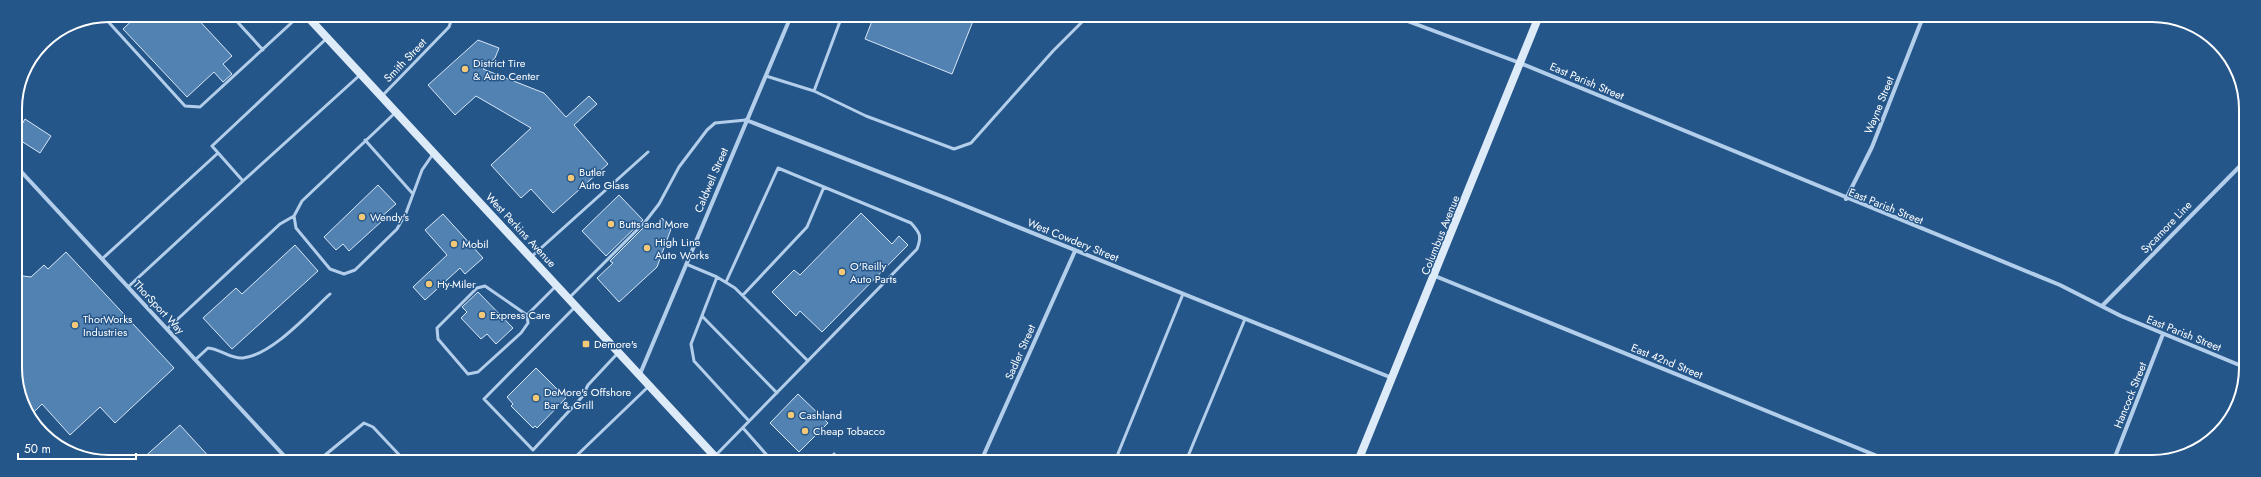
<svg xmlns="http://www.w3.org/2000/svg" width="2261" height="477" font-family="Jost,sans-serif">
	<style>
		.building { fill: #5282b2; stroke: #d7e7f7 }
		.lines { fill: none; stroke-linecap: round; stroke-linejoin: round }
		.service { stroke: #b3ceea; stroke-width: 3 }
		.minor { stroke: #b3ceea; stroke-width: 4 }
		.secondary { stroke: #ddeaf8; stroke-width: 8 }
		.poi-dot { fill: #f3c977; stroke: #25568a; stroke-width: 1.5 }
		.labels { text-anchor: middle; stroke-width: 3; stroke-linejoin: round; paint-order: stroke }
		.street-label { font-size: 11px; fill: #fff; stroke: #25568a }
		.poi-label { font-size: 11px; fill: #fff; stroke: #25568a; text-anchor: start }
		.rim { fill: none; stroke: #fff; stroke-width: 2 }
	</style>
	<rect width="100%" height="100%" fill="#25568a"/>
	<path class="building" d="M138 15H194L232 56 223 64 232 74 223 82 214 72 187 97 123 29Z
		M874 16H975L952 74 865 39Z
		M478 40 499 48 495 58 483 69 544 93 566 117 589 96 597 104 574 125 608 164 553 213 531 189 521 198 491 165 531 128 476 96 455 115 428 85Z
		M25 119 51 136 40 153 15 137Z
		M378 185 396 204 380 218 382 221 349 251 343 244 336 250 324 237Z
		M619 195 643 220 606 256 582 231Z
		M861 213 892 244 899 236 908 245 822 332 800 311 796 316 772 292 794 270 800 275Z
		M443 214 483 258 465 274 460 268 425 300 413 287 447 255 425 230Z
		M662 218 671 229 657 267 619 302 597 278 613 263 610 261 647 224 651 229Z
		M295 245 318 271 232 349 203 318 236 288 242 294Z
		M66 252 174 368 115 423 100 407 70 435 42 404 32 414 17 387 16 282 23 276 31 277 44 265 48 269Z
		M478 292 513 328 496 344 487 334 481 339 461 318 467 312 462 307Z
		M536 368 566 398 537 428 535 426 533 428 511 406 513 404 507 397Z
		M798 394 828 423 799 452 770 423Z
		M180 425 212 460H141Z"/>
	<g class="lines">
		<path class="service" d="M231 15 263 50
			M103 16 185 106 200 107 300 15
			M326 39 212 146 243 181 361 74
			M766 76 814 91 866 116 954 149 971 143 1053 51 1088 16
			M814 91 842 16
			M383 95 449 27 453 15
			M396 112 302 201 294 216 296 228 330 269 344 274 355 270 397 229 406 213 422 170 433 154
			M365 140 413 194
			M531 257 648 152
			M102 259 218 153
			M686 264 717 277 735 288 808 361
			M717 277 691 344 694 361 749 421
			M128 287 243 181
			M743 295 807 227 824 187
			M570 297 645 222 659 204 679 167 707 130 715 123 746 120
			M575 307 484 399 533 450 582 397 588 385 617 354
			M527 315 485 286 477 288 437 328 438 339 468 374 478 372 521 333 528 323 527 315 555 287
			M702 316 777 393
			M167 329 280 224 294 216
			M195 360 208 348C221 349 230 359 243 358 272 355 309 313 330 294
			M743 428 772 461
			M715 456 917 249C922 236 920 233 911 223L778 168 726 282
			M319 460 364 423 373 427 404 460
			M571 461 649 386
			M831 461 834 454
			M1115 461 1183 294
			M1186 461 1245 319"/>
		<path class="minor" d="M1394 16 1520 63 2060 285 2121 316 2244 367
			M746 120 946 198 1392 378
			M16 166 288 460
			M1846 199 1872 147 1923 17
			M1435 276 1892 462
			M2102 306 2244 162
			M640 374 791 16
			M981 461 1075 251
			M2113 462 2163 334"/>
		<path class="secondary" d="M306 15 719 461
			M1358 461 1539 16"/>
	</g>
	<g class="poi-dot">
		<circle cx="465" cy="69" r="4"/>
		<circle cx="571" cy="178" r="4"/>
		<circle cx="362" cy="217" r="4"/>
		<circle cx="611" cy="224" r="4"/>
		<circle cx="454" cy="244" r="4"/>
		<circle cx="647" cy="248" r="4"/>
		<circle cx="842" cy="272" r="4"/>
		<circle cx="429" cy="284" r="4"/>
		<circle cx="482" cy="315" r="4"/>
		<circle cx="75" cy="325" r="4"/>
		<rect x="582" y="340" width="8" height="8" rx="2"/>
		<circle cx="536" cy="398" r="4"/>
		<circle cx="791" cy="415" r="4"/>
		<circle cx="805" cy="431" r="4"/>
	</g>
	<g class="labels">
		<g class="street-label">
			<text transform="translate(405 60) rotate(-46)" y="4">Smith Street</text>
			<text transform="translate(1587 81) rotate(23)" y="4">East Parish Street</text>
			<text transform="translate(1879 105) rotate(-68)" y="4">Wayne Street</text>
			<text transform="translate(711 180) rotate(-67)" y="4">Caldwell Street</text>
			<text transform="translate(1886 206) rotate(22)" y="4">East Parish Street</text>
			<text transform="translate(2166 227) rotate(-46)" y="4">Sycamore Line</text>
			<text transform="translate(521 230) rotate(47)" y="4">West Perkins Avenue</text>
			<text transform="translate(1440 235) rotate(-68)" y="4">Columbus Avenue</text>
			<text transform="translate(1073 240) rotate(22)" y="4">West Cowdery Street</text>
			<text transform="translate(159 307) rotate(47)" y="4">ThorSport Way</text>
			<text transform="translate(2184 333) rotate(22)" y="4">East Parish Street</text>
			<text transform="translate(1020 352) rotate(-66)" y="4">Sadler Street</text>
			<text transform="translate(1667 361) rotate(22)" y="4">East 42nd Street</text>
			<text transform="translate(2130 395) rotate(-68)" y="4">Hancock Street</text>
		</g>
		<g class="poi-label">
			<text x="473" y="67">District Tire<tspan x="473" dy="13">&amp; Auto Center</tspan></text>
			<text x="579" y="176">Butler<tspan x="579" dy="13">Auto Glass</tspan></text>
			<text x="370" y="221">Wendy's</text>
			<text x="619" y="228">Butts and More</text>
			<text x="655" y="246">High Line<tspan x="655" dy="13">Auto Works</tspan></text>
			<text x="462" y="248">Mobil</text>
			<text x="850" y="270">O'Reilly<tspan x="850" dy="13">Auto Parts</tspan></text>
			<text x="437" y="288">Hy-Miler</text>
			<text x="490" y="319">Express Care</text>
			<text x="83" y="323">ThorWorks<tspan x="83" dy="13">Industries</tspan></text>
			<text x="594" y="348">Demore's</text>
			<text x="544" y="396">DeMore's Offshore<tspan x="544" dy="13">Bar &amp; Grill</tspan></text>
			<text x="799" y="419">Cashland</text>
			<text x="813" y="435">Cheap Tobacco</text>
		</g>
	</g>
	<path d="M0 0H2261V477H0ZM109 22H2152A87 87 0 0 1 2239 109V368A87 87 0 0 1 2152 455H109A87 87 0 0 1 22 368V109A87 87 0 0 1 109 22Z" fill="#25568a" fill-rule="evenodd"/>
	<path class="rim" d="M109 22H2152A87 87 0 0 1 2239 109V368A87 87 0 0 1 2152 455H109A87 87 0 0 1 22 368V109A87 87 0 0 1 109 22Z"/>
	<path d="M18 453v6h118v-6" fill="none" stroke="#ffffff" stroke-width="2"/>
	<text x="24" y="453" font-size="12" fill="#ffffff" stroke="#25568a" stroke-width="3" paint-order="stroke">50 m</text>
</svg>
